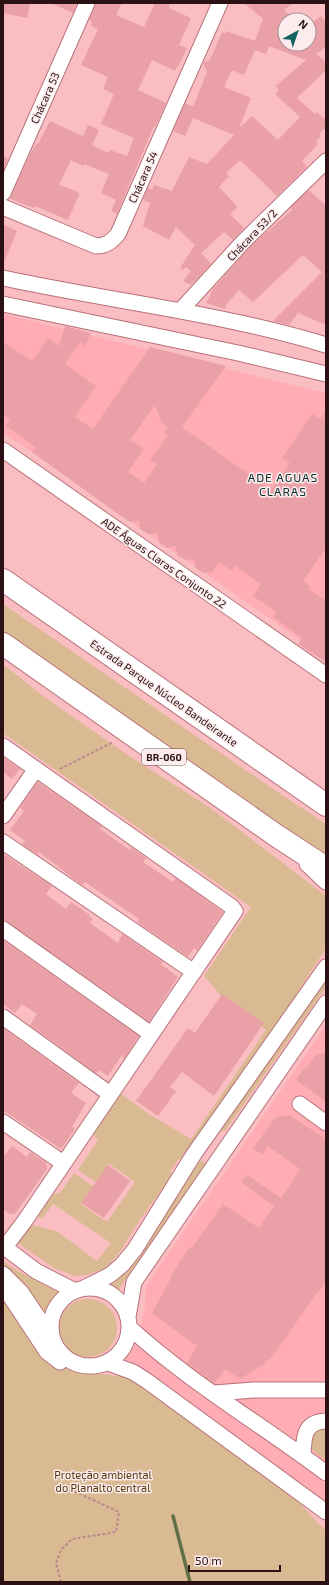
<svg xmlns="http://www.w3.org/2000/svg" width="329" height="1585" font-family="'Exo 2',sans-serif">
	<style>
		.built { fill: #ffacb4 }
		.green { fill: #daba92 }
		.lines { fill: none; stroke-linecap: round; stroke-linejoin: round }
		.stream { stroke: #606f48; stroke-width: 3.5 }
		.building { fill: #eaa0a7; fill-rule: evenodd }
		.minor-casing { stroke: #b77279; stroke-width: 17 }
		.highway-casing { stroke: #b77279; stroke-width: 24 }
		.path { stroke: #ba888c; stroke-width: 2; stroke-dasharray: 3 2; stroke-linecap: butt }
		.minor { stroke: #fff; stroke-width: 15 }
		.highway { stroke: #fff; stroke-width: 22 }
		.labels { text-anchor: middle; stroke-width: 3; stroke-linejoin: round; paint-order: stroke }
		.shield { fill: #fceced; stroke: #6a5355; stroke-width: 1 }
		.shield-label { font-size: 10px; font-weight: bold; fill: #2b1114 }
		.street-label { font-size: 11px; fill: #2b1114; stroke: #fceced }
		.park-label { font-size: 11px; fill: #55380b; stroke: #fceced }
		.neighbourhood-label { font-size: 12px; letter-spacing: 1px; fill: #0d302f; stroke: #fceced }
	</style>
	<rect width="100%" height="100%" fill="#fabdc2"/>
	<path class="built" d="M3 314 326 393V658L3 432Z
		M326 1025V1521L264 1471 143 1386 114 1372 137 1343 145 1306 146 1286Z"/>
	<path class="green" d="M3 604 282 795 326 824V858L3 635Z
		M3 664 43 696 129 756 212 809 326 896V948L257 1055 184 1161 179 1159 170 1171 172 1175 138 1223 118 1255 104 1269 87 1275 75 1276 54 1268 18 1243 31 1224 58 1232 97 1261 111 1243 53 1204 42 1219 38 1216 52 1194 60 1193 74 1173 93 1186 81 1204 107 1222 135 1182 109 1164 96 1182 78 1170 98 1140 92 1133 120 1093 152 1116 191 1139 266 1030 224 999 204 976 251 907 3 733Z
		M326 974V987L225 1131H219L218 1129Z
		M201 1160 205 1163V1166L116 1293 107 1287 99 1285 140 1247Z
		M3 1261 18 1271 62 1294 48 1309 46 1320 3 1269Z
		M3 1289 39 1338 73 1371 127 1377 215 1436 280 1483 326 1531V1582H3Z
		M59 1328a29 29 0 1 1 58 0a29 29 0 1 1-58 0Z
		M326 1424V1460C313 1451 308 1450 311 1433Z"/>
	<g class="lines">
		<path class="stream" d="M173 1516 190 1582"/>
	</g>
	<path class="building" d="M3 3H30L27 18 3 13Z
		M51 3H77L73 13Z
		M96 3H122L116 15 144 27 155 3H165L170 5 169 8 191 18 179 45 187 48 178 67 177 66 175 71 152 60 138 90 166 103 156 125 153 128 117 214 111 211 116 200 101 193 109 174 84 164 83 166 71 160 59 185 78 192 79 195 68 220 35 206 34 208 25 205 11 199V196L30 154 37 143 38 144 50 121 83 136 88 125 99 130 92 145 108 153 110 150 127 156 134 138 101 124 114 94 103 89 108 77 81 65 98 29 91 26 92 22 89 20Z
		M244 3H293L284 10 295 20H285V44H309V25L321 16 326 22V47L316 54 326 62V70L297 98 315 114 317 112 326 120V127L319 134 321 136 316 142 318 144 302 161 307 167 277 196 240 160 226 173 229 176 219 187 237 206 236 209 230 214 244 228 233 240 224 232 201 253 211 264 191 285 183 281 191 271 186 267 183 270 180 268 195 245 176 227 169 240 143 226 150 203 143 200 148 188 152 190 154 185 172 191 189 157 207 164 234 135 193 118 185 136 173 131 185 103 193 107 207 72 203 63 210 60 222 32 225 34 226 31 255 41 263 19ZM269 46 306 60 276 86 279 91 275 94 300 117 278 140 252 116 239 128 251 98 224 87 232 70 244 75 255 50 266 54Z
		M3 156 8 159 3 170Z
		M309 190 326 206V325L298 313 289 325 273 321 322 272 303 255 253 302 239 290 226 305 225 309 206 303 213 289 249 248 292 210 290 208Z
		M3 224 17 231 3 265Z
		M65 326 91 333 85 346 80 342 65 364 96 386 75 417 93 429 150 347 226 366 182 427 271 490 290 463 282 458 312 414 320 419 326 411V548L303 581 310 586 308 589 326 601V662L298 644 302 638 273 617 276 612 253 596 261 584 235 566 231 571 219 562 212 572 203 573 196 568 194 559 185 560 177 555 176 546 167 548 159 542 157 533 148 534 140 529 139 521 130 522 121 516 32 452 36 447 6 426 10 419 3 415V342L32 361 48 338 59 346ZM155 405 161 421 168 427 164 432 168 435 150 460 157 464 144 483 128 472 144 449 130 440Z
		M3 757 20 769 12 779 3 772Z
		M38 782 102 826 100 829 130 850 131 847 146 858 143 862 173 882 176 878 223 912 197 951 194 948 188 957 137 922 139 919 85 882 82 885 39 852 38 855 22 844 25 841 10 830 24 811 20 808Z
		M3 854 52 886 46 894 66 909 71 902 90 915 89 916 93 919 90 923 118 943 122 934 163 962 161 964 178 977 149 1022 8 922 3 920Z
		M3 940 139 1036 124 1059 122 1055 108 1076 99 1070 96 1073 30 1025 37 1014 22 1004 15 1013 3 1004Z
		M222 994 264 1023 214 1096 182 1072 170 1087 176 1091 158 1116 136 1101 188 1028 195 1033Z
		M3 1028 79 1083 71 1093 86 1103 72 1127 75 1129 61 1149 3 1110Z
		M326 1053V1102L296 1080 304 1068 306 1069 317 1054Z
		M289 1115 326 1139V1282L319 1291H318L275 1353 263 1365 240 1379 225 1369 215 1383 187 1363 197 1346 152 1313 171 1278 170 1277 180 1261 190 1247 192 1248 223 1204 259 1228 274 1206 241 1182 247 1175 281 1198 300 1169 268 1146 262 1155 253 1148 276 1117Z
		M12 1146 27 1157 30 1152 46 1163 47 1169 15 1214H10L3 1209V1157Z
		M108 1165 130 1181 104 1218 81 1203Z"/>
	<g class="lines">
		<g class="minor-casing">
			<path id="minor" d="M3 193 87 3
				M3 207 96 246C106 246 111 242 118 234L220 3
				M3 278C110 301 221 313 326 345
				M3 304 238 353 326 374
				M180 311 243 242 326 161
				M3 450 326 675
				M3 746 232 907 235 911 24 1222 5 1247
				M3 816 36 769
				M3 842 194 972
				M307 864 326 882
				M3 929 151 1034
				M3 1017 110 1094
				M300 1104 326 1123
				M3 1122 63 1163
				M3 1246 36 1271 75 1291
				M3 1274 21 1292 52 1338
				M51 1327a39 39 0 1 1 78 0a39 39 0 1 1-78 0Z
				M3 1289 8 1293 47 1352 60 1362
				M82 1289 110 1275 122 1265 135 1249 194 1154 326 967
				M128 1317 134 1282 326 1003
				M129 1327C189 1382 261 1424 326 1473
				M108 1363 133 1372 147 1381 326 1512
				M214 1393 254 1390H326
				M303 1456C304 1438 303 1422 326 1421"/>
		</g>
		<g class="highway-casing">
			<path id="highway" d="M3 580 326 805
				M3 644 277 836 326 868"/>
		</g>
		<path class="path" d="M60 769 113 742
			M61 1485 119 1512 116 1532 72 1539 61 1550 56 1563 61 1582"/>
		<use href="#minor" class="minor"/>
		<use href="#highway" class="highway"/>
	</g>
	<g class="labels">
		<rect class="shield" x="142" y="749" width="44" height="16" rx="3"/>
		<g class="shield-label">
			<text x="164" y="761">BR-060</text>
		</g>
		<g class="street-label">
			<text transform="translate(45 98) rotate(-66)" y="4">Chácara 53</text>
			<text transform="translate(143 177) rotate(-66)" y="4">Chácara 54</text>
			<text transform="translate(252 235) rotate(-46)" y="4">Chácara 53/2</text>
			<text transform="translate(164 563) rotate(35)" y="4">ADE Águas Claras Conjunto 22</text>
			<text transform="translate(164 693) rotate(35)" y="4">Estrada Parque Núcleo Bandeirante</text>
		</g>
		<g class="park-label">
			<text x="103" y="1479">Proteção ambiental<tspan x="103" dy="13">do Planalto central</tspan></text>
		</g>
		<g class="neighbourhood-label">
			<text x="283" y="482">ADE AGUAS<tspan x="283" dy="14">CLARAS</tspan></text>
		</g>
	</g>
	<rect width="329" height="1585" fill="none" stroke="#2b1114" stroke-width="8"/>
	<g transform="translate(297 32) rotate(40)"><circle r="19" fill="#fceced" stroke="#a89496"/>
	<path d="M0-3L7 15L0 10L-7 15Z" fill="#146462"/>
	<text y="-6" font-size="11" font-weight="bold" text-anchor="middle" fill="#2b1114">N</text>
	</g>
	<path d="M189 1565v6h91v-6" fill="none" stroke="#2b1114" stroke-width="2"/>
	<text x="195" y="1565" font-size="12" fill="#2b1114" stroke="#fceced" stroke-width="3" paint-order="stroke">50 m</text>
</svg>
